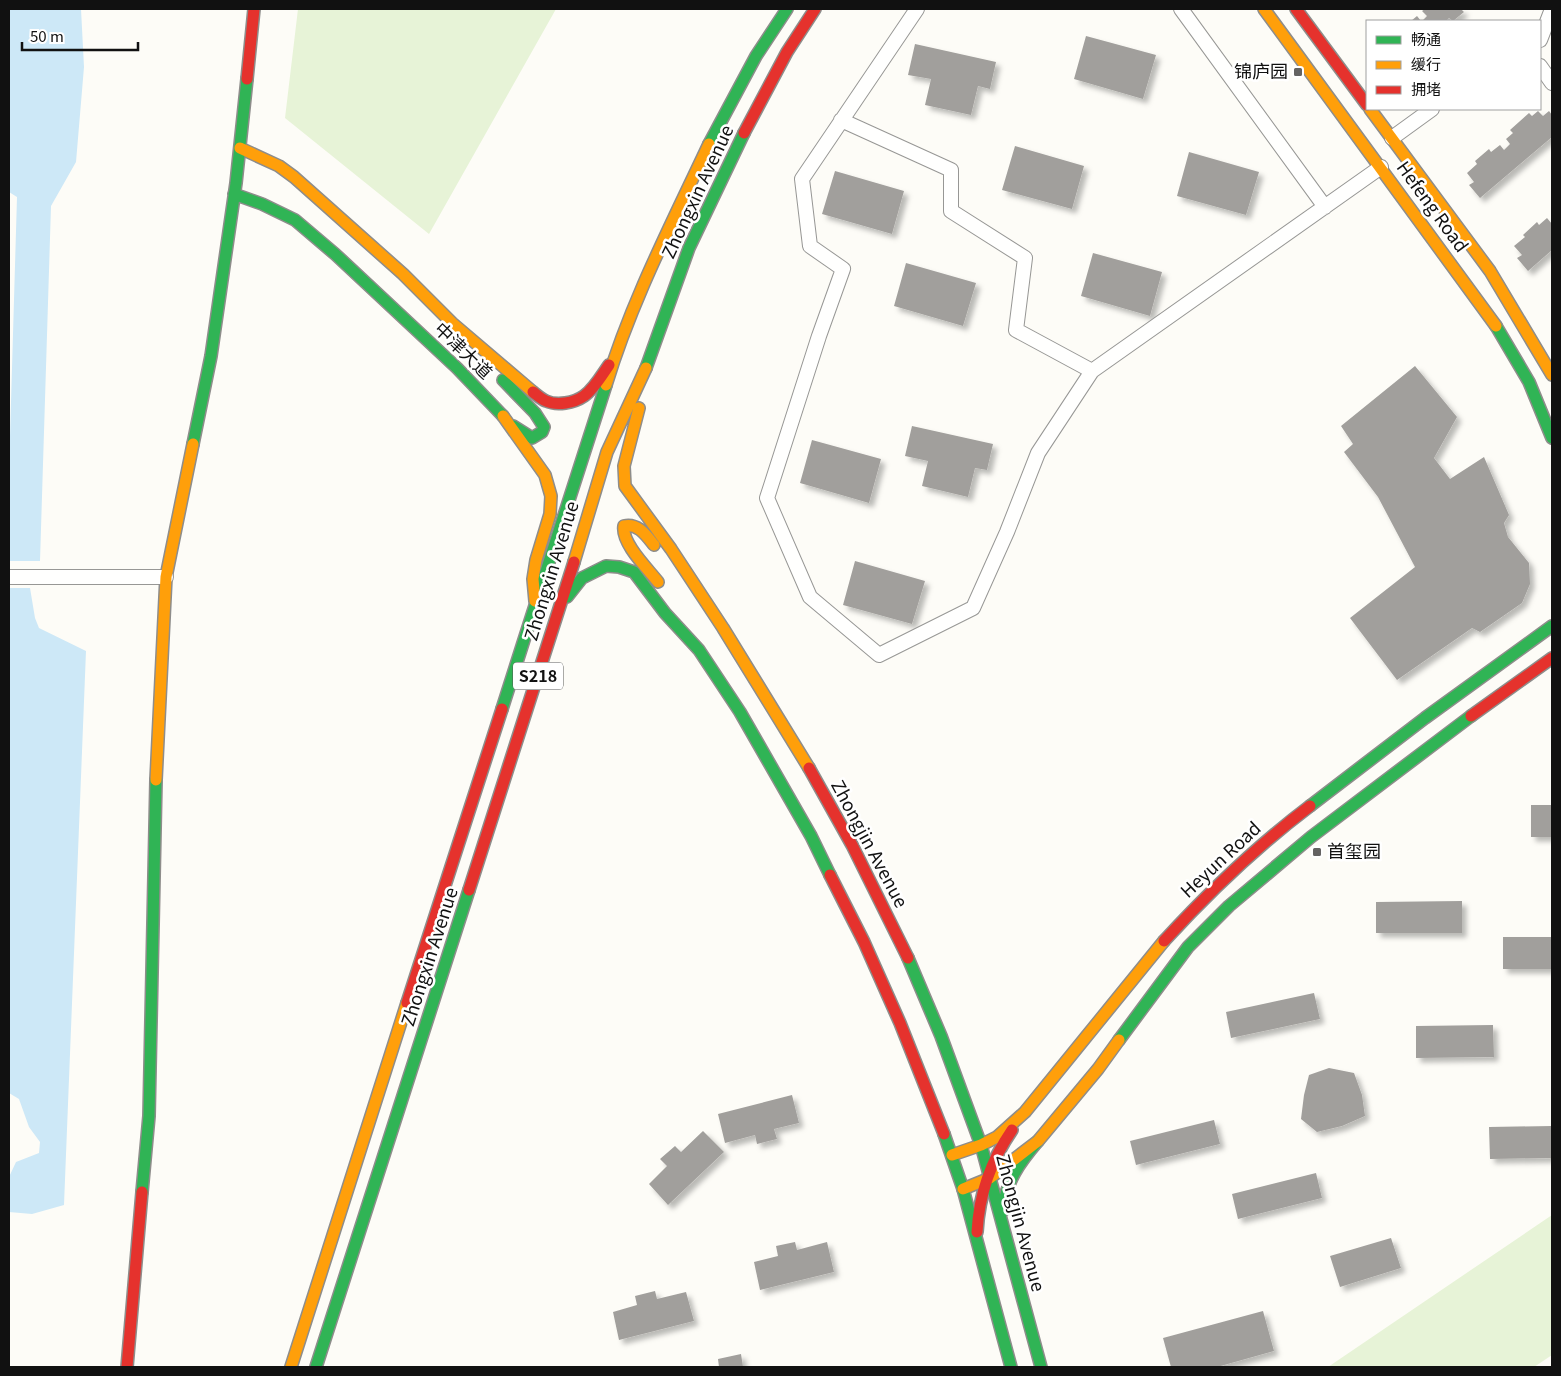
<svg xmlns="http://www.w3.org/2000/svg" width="1561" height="1376" font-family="Georgia,'Noto Sans SC',serif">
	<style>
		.green { fill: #e7f3d7 }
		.water { fill: #cde8f7 }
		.building { fill: #a19f9c; filter: url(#shadow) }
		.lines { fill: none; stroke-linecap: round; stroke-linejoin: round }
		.street-casing { stroke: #979795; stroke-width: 16 }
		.fast-casing { stroke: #8e8d8b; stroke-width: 14 }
		.slow-casing { stroke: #8e8d8b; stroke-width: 14 }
		.jam-casing { stroke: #8e8d8b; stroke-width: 14 }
		.street { stroke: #fffffe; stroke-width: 14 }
		.fast { stroke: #30b455; stroke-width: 11 }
		.slow { stroke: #ff9f0a; stroke-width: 11 }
		.jam { stroke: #e5322d; stroke-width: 11 }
		.poi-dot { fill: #646362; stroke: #fff; stroke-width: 2 }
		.labels { text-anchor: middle; stroke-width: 5; stroke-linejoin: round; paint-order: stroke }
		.shield { fill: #fff; stroke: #585858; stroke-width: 1 }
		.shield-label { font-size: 16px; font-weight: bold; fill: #111 }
		.poi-label { font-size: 18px; fill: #111; stroke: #fff; text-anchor: end }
		.street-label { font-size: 18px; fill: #111; stroke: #fff }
	</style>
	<defs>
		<filter id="shadow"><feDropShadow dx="4.5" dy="4.5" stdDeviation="2.5" flood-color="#0004"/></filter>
	</defs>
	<rect width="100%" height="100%" fill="#fdfcf7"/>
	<path class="green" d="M298 9H556L429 234 285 118Z
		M1552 1215V1355L1534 1367H1328Z"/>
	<path class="water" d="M9 9H81L84 67 76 162 51 206 40 561H9V471L17 197 9 192Z
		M9 588H30L35 618 39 628 86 651 64 1205 32 1214 9 1212V1177L16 1162 39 1153 40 1142 29 1127 19 1099 9 1093Z"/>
	<path class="building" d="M1425 9H1461L1464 12 1453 21 1449 18 1446 21H1422L1427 16 1422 11Z
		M1417 16 1421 21H1411Z
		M1086 36 1156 55 1143 99 1074 79Z
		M915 44 996 62 990 89 978 86 971 115 925 105 931 79 908 75Z
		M1538 111 1543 116 1549 111 1552 115V137L1480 198 1469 185 1474 182 1467 173 1477 164 1475 161 1489 149 1491 152 1500 145 1504 150 1510 144 1506 139 1513 133 1510 130 1529 113 1532 116Z
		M1015 146 1084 166 1072 209 1002 190Z
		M1189 152 1259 172 1246 215 1177 196Z
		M835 171 904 191 892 234 822 214Z
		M1547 218 1552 224V250L1528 271 1517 258 1522 255 1514 246 1525 237 1523 235 1537 222 1539 225Z
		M1093 253 1162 272 1150 316 1081 296Z
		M906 263 976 283 963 326 894 306Z
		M1415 366 1457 417 1434 458 1450 479 1484 457 1509 515 1504 523 1508 537 1529 563 1530 584 1522 603 1480 632 1472 628 1397 680 1350 618 1415 567 1378 497 1344 452 1353 444 1341 426Z
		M912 426 993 444 987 470 975 468 968 497 922 486 928 461 905 456Z
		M812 440 881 459 869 503 800 483Z
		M855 561 925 581 912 624 843 605Z
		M1531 805H1552V837H1531Z
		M1462 901V933H1376V902Z
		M1503 937H1552V969H1503Z
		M1314 993 1320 1019 1231 1038 1226 1012Z
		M1493 1025 1494 1057 1416 1058V1026Z
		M1329 1068 1354 1073 1362 1095 1365 1116 1342 1126 1317 1132 1301 1119 1304 1095 1309 1075Z
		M792 1095 799 1123 774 1129 777 1139 757 1144 755 1135 725 1143 718 1114Z
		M1214 1120 1220 1144 1136 1165 1130 1141Z
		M1552 1126V1158L1490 1159 1489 1127Z
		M703 1131 724 1152 668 1205 649 1184 667 1166 660 1159 675 1146 681 1152Z
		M1316 1173 1322 1198 1238 1219 1232 1194Z
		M1391 1238 1401 1268 1340 1287 1330 1256Z
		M795 1242 797 1250 827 1242 834 1272 760 1290 754 1262 778 1256 776 1246Z
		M655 1291 657 1299 686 1292 694 1321 619 1340 613 1312 637 1305 635 1296Z
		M1263 1311 1274 1351 1217 1367H1171L1163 1338Z
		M741 1354 743 1367H719L718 1359Z"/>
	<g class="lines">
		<g class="street-casing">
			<path id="street" d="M917 9 802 179 810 246 843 269 819 336 767 498 810 597 879 655 973 608 1007 532 1038 453 1092 371 1381 167
				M1181 9 1325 207
				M1540 40 1552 9
				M1540 66 1552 83
				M841 120 951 170V211L1025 258 1016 330 1092 371
				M1392 138 1432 109
				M9 577H166"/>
		</g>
		<g class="fast-casing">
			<path id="fast" d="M709 144 756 56 787 9
				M234 194 262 204 295 220 335 254 457 368 503 416
				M1496 326 1529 382 1552 438
				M646 368 689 248 744 133
				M503 380 535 413 544 427 542 432 532 438 513 426
				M193 444 211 356 236 183 247 79
				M567 597 582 578 606 566 619 567 634 572 665 613 699 650 740 712 811 836 830 875
				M502 709C536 601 572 494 606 385
				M1310 806 1425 718 1552 626
				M908 958 941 1036 981 1145 1041 1367
				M1119 1040 1188 947 1229 906 1311 837 1471 716
				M944 1134 963 1189 1011 1367
				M142 1192 149 1116 156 780
				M1003 1211C1005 1182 1020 1162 1038 1141
				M316 1367 469 890"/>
		</g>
		<g class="slow-casing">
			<path id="slow" d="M1264 9 1496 326
				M1370 109 1490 271 1552 375
				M240 148 279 166 294 177 403 274 452 323 533 392
				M606 385C631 302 672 223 709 144
				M639 408 624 466 625 486 671 549 723 628 809 768
				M503 416 545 475 551 496 550 514 536 560 533 579 535 601
				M654 545C646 535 638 523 624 526 621 543 648 569 658 582
				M574 562 607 452 646 368
				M156 780 166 577 193 444
				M952 1155 981 1145 997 1137 1025 1112 1164 941
				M963 1189 990 1178 1038 1141 1098 1069 1119 1040
				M291 1367 407 1003"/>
		</g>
		<g class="jam-casing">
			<path id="jam" d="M1296 9 1367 105
				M247 79 254 9
				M744 133 787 52 815 9
				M533 392C537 395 541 399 546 401 557 406 574 403 584 396 594 389 602 375 609 365
				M1471 716 1552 658
				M809 768 852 845 908 958
				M830 875 864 942 900 1023 944 1134
				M469 890 574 562
				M1164 941C1209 892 1257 846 1310 806
				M407 1003 502 709
				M977 1232C979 1194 990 1162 1012 1130
				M127 1367 142 1192"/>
		</g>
		<use href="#street" class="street"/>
		<use href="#fast" class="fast"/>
		<use href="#slow" class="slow"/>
		<use href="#jam" class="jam"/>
	</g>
	<g class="poi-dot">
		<rect x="1293" y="67" width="10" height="10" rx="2.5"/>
		<rect x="1312" y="847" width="10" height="10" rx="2.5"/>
	</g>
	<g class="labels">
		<rect class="shield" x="513" y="662.5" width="50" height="27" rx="4"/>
		<g class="shield-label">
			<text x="538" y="682">S218</text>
		</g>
		<g class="poi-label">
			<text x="1288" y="78">锦庐园</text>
			<text x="1327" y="858" text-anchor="start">首玺园</text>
		</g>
		<g class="street-label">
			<text transform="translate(698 192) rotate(-65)" y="6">Zhongxin Avenue</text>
			<text transform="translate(1432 207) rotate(54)" y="6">Hefeng Road</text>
			<text transform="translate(463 351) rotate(44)" y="6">中津大道</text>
			<text transform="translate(552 571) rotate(-73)" y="6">Zhongxin Avenue</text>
			<text transform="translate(869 844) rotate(62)" y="6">Zhongjin Avenue</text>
			<text transform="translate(1221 860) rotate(-43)" y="6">Heyun Road</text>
			<text transform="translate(430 957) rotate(-72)" y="6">Zhongxin Avenue</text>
			<text transform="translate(1020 1223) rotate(75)" y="6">Zhongjin Avenue</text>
		</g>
	</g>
	<rect width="1561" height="1376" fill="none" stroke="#111111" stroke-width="20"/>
	<rect x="1366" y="20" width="175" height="90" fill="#ffffff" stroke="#a0a0a0"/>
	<rect x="1376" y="36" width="25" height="8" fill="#30b455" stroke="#a0a0a0"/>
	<text x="1411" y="45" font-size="15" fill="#111111">畅通</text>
	<rect x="1376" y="61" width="25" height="8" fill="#ff9f0a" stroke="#a0a0a0"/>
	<text x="1411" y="70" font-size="15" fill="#111111">缓行</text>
	<rect x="1376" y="86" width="25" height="8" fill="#e5322d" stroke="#a0a0a0"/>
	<text x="1411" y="95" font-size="15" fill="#111111">拥堵</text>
	<path d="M22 42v8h116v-8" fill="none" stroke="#111111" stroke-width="2.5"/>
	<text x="30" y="42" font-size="15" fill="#111111" stroke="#ffffff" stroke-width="4" paint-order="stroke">50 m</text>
</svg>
